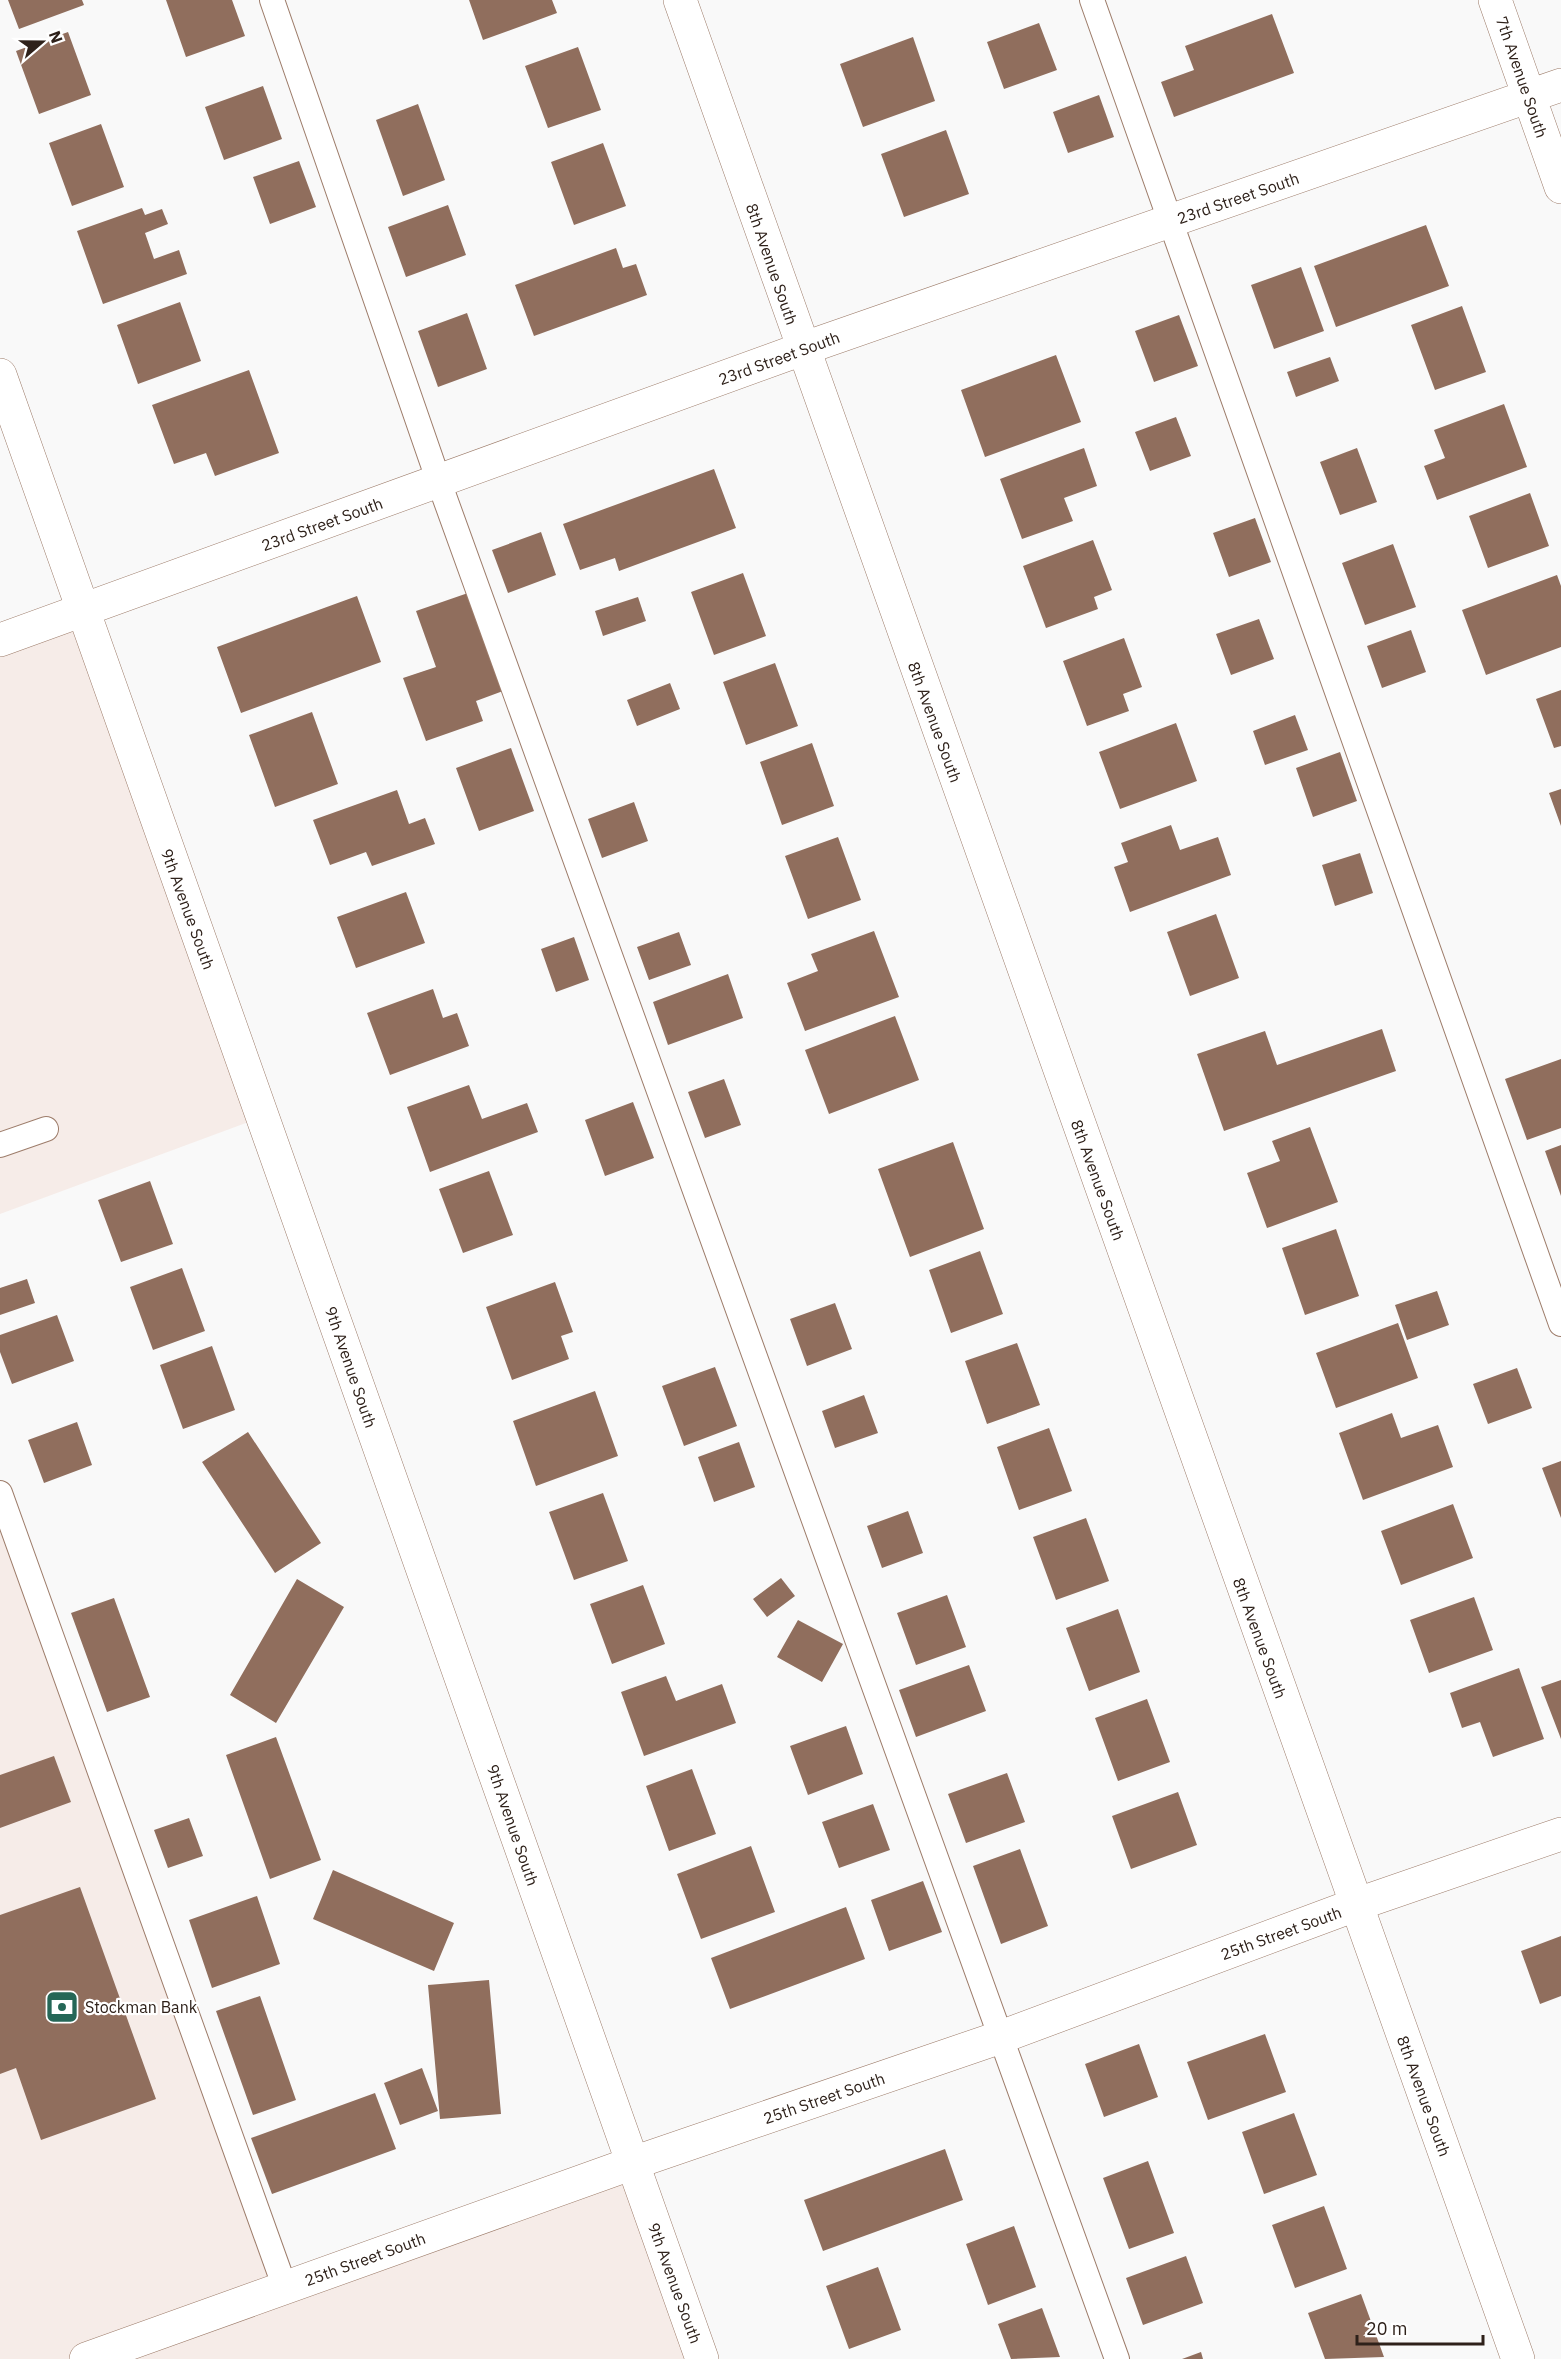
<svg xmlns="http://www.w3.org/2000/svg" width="1561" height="2359" font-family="'IBM Plex Sans',sans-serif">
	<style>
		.built { fill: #f6ece8 }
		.building { fill: #906e5d }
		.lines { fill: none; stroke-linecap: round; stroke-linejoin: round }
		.service-casing { stroke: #9d7c6a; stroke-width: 26 }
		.minor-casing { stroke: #9d7c6a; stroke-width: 34 }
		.tertiary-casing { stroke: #9d7c6a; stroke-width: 34 }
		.service { stroke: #fff; stroke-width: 24 }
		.minor { stroke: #fff; stroke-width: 33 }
		.tertiary { stroke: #fff; stroke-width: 33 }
		.labels { text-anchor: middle; stroke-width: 4.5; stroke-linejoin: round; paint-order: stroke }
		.street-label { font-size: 16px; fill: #2e211a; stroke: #fff }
		.poi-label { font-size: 16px; fill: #2e211a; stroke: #fff; text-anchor: start }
	</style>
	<rect width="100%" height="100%" fill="#f9f9f9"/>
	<path class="built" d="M82 610 262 1117 0 1214V640Z
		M0 1493 285 2287 633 2163 702 2359H0Z"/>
	<path class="building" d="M8 0H82L84 5 19 29Z
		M166 0H232L245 36 186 57Z
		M469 0H552L557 13 483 40Z
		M1272 14 1294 73 1174 117 1161 82 1194 70 1185 46Z
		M1039 23 1057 70 1004 89 987 42Z
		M68 32 91 95 39 114 16 51Z
		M913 37 935 101 863 127 840 64Z
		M578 47 601 110 548 128 525 66Z
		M263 86 282 139 224 160 205 107Z
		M1099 95 1114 137 1068 153 1053 112Z
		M418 104 445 180 403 196 376 120Z
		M101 124 124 187 72 206 49 143Z
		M946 130 969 194 904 217 881 154Z
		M603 143 626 206 574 225 551 162Z
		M299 161 316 207 270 224 253 177Z
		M448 205 466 255 406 277 388 227Z
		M142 208 145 215 162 209 168 224 145 233 154 259 179 250 187 274 103 304 77 231Z
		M1426 225 1449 286 1336 327 1314 266Z
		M616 248 623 268 636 264 647 295 534 336 515 285Z
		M1301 267 1324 331 1274 349 1251 285Z
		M180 302 201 361 138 384 117 325Z
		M1462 306 1486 372 1435 390 1411 325Z
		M467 313 487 369 438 387 418 331Z
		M1179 315 1198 366 1154 382 1135 331Z
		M1056 355 1081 422 985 457 961 390Z
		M1330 357 1339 381 1296 397 1287 372Z
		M249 370 279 453 215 476 206 453 174 464 152 405Z
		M1504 404 1527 467 1437 500 1424 466 1445 458 1434 430Z
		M1176 417 1191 456 1150 471 1135 432Z
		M1084 448 1097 486 1064 498 1073 521 1022 539 1000 479Z
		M1357 448 1377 502 1340 515 1320 462Z
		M714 469 736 528 619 571 615 558 580 570 563 524Z
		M1530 493 1549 546 1488 568 1469 516Z
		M1255 518 1271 562 1229 577 1213 533Z
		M541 532 556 575 508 593 492 550Z
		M1093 540 1112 590 1094 597 1098 609 1046 628 1023 566Z
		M1393 544 1416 607 1365 625 1342 563Z
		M743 573 766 636 714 655 691 592Z
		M1557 575 1561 586V647L1486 675 1462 610Z
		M468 593 503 691 476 701 483 721 426 741 403 678 436 667 416 611Z
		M357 596 381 662 241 713 217 647Z
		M638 597 646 621 603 636 595 611Z
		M1259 619 1274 659 1231 675 1216 634Z
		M1411 630 1426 672 1382 688 1367 646Z
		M1124 638 1142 687 1123 694 1129 711 1087 726 1063 661Z
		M775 663 798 726 746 745 723 682Z
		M670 683 680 709 637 726 627 700Z
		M1561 690V746L1554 748 1536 699Z
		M312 712 338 784 275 807 249 735Z
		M1295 715 1308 750 1265 765 1253 731Z
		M1176 723 1197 781 1120 809 1099 752Z
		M812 743 834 806 782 825 760 762Z
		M511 748 534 811 479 831 456 768Z
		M1340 752 1357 801 1313 817 1296 768Z
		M1561 789V826L1549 793Z
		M397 790 409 824 425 818 435 844 372 866 366 852 330 865 313 820Z
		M634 802 648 841 602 858 588 819Z
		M1171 825 1180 850 1218 837 1231 875 1130 912 1114 867 1128 862 1121 843Z
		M838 837 861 900 808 919 785 856Z
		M1360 853 1373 893 1335 906 1322 865Z
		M406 892 425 943 356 968 337 917Z
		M1216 914 1239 978 1190 996 1167 932Z
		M874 931 899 997 805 1031 787 983 818 971 811 954Z
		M679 932 691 965 649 980 637 947Z
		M574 937 589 980 556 992 541 949Z
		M728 974 743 1018 668 1045 653 1002Z
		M433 989 443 1018 457 1013 469 1046 390 1075 367 1013Z
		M895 1016 919 1080 829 1114 805 1050Z
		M1382 1029 1396 1071 1224 1131 1197 1054 1265 1031 1277 1065Z
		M1561 1059V1128L1527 1140 1505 1079Z
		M724 1079 741 1125 705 1138 688 1092Z
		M469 1085 482 1119 527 1103 538 1132 430 1172 407 1107Z
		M633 1102 654 1158 605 1176 585 1120Z
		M1310 1127 1338 1202 1267 1228 1247 1173 1280 1161 1272 1141Z
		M953 1142 984 1229 910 1257 878 1169Z
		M1561 1145V1196L1545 1151Z
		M489 1171 513 1235 463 1253 439 1189Z
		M150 1181 173 1244 121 1262 98 1200Z
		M1336 1229 1359 1296 1305 1315 1282 1248Z
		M980 1251 1003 1314 951 1333 929 1270Z
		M182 1268 205 1331 153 1350 130 1287Z
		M27 1279 35 1303 0 1315V1288Z
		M555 1282 573 1332 561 1336 569 1359 512 1380 486 1307Z
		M1437 1291 1449 1325 1407 1340 1395 1305Z
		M835 1303 852 1349 807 1366 790 1319Z
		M57 1315 74 1361 12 1384 0 1352V1335Z
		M1398 1323 1418 1378 1336 1408 1316 1353Z
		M1017 1343 1040 1405 987 1424 965 1361Z
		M212 1346 235 1410 183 1429 160 1365Z
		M715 1367 737 1426 684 1446 662 1386Z
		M1517 1368 1532 1408 1488 1424 1473 1384Z
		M595 1391 618 1456 536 1486 513 1421Z
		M864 1395 878 1433 835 1448 822 1411Z
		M1392 1413 1401 1438 1438 1425 1453 1467 1363 1500 1339 1433Z
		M77 1422 92 1465 44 1483 28 1440Z
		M1049 1428 1072 1491 1019 1510 997 1447Z
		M248 1432 321 1543 275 1573 202 1462Z
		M739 1442 755 1487 714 1502 698 1457Z
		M1561 1461V1518L1542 1468Z
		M603 1493 628 1561 574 1580 549 1512Z
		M1453 1504 1473 1558 1401 1585 1381 1531Z
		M908 1511 923 1553 882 1568 867 1526Z
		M1086 1518 1109 1581 1056 1600 1033 1537Z
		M781 1578 795 1596 767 1617 753 1599Z
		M297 1579 344 1607 276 1723 230 1695Z
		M643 1585 665 1644 612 1664 590 1604Z
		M947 1595 966 1647 916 1665 897 1613Z
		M1474 1597 1493 1650 1429 1673 1410 1620Z
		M114 1598 150 1697 107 1712 71 1613Z
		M1118 1609 1140 1672 1089 1691 1066 1628Z
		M798 1620 843 1644 822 1682 777 1657Z
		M969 1665 986 1711 916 1737 899 1690Z
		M1519 1668 1544 1739 1493 1757 1480 1722 1462 1728 1450 1693Z
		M666 1676 676 1701 722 1684 736 1723 644 1756 621 1692Z
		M1561 1680V1739L1541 1687Z
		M1147 1699 1170 1762 1118 1781 1095 1718Z
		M846 1726 863 1774 808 1795 790 1746Z
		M276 1737 321 1860 270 1879 226 1755Z
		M54 1756 71 1802 0 1828V1775Z
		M692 1769 716 1834 669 1851 646 1786Z
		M1007 1773 1025 1822 966 1843 948 1794Z
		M1178 1792 1197 1845 1131 1869 1112 1816Z
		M873 1804 890 1850 839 1868 822 1822Z
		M189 1818 203 1856 168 1868 154 1830Z
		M751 1846 775 1912 701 1939 677 1874Z
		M1020 1849 1048 1926 1001 1944 973 1866Z
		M333 1870 454 1923 434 1971 313 1919Z
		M923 1881 942 1932 889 1951 871 1900Z
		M80 1887 156 2099 41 2140 16 2068 0 2074V1915Z
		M257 1896 280 1964 212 1988 189 1920Z
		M846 1907 865 1959 730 2009 711 1958Z
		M1561 1936V1996L1540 2004 1521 1951Z
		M489 1980 501 2114 440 2119 428 1985Z
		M260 1996 296 2100 253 2115 216 2011Z
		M1265 2034 1286 2092 1208 2120 1187 2062Z
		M1139 2044 1158 2097 1104 2117 1085 2064Z
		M422 2068 438 2111 400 2125 384 2083Z
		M375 2093 396 2149 272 2194 251 2138Z
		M1294 2113 1317 2175 1264 2194 1242 2132Z
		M945 2149 963 2200 823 2251 804 2200Z
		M1148 2161 1174 2233 1129 2249 1103 2178Z
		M1324 2206 1347 2269 1295 2288 1272 2225Z
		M1014 2226 1036 2287 988 2305 966 2244Z
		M1186 2256 1203 2303 1143 2325 1126 2278Z
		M878 2267 901 2330 849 2349 826 2286Z
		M1361 2294 1384 2357 1325 2359 1308 2313Z
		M1042 2308 1060 2357 1011 2359 998 2324Z
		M1201 2352 1203 2359H1182Z"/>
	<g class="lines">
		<g class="service-casing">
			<path id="service" d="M272 0 439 482 1117 2359
				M1092 0 1561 1324
				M0 1145 46 1129
				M0 1493 285 2288"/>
		</g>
		<g class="minor-casing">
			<path id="minor" d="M680 0 1518 2359
				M1495 0 1561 187
				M0 375 702 2359
				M0 640 802 349 1561 85"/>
		</g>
		<g class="tertiary-casing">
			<path id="tertiary" d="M86 2359 633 2163 1001 2037 1355 1905 1561 1834"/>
		</g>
		<use href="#service" class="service"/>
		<use href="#minor" class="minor"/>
		<use href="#tertiary" class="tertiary"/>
	</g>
	<defs>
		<g id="bank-square" transform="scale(1.725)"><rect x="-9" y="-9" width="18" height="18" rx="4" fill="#256757" stroke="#fff"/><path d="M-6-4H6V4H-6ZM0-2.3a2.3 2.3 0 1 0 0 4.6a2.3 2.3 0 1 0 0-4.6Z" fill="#fff"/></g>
	</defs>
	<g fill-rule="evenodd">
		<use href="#bank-square" x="62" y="2007"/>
	</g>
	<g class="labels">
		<g class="street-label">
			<text transform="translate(1522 77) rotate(71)" y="6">7th Avenue South</text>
			<text transform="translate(1238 198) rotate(-19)" y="6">23rd Street South</text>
			<text transform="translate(772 264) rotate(71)" y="6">8th Avenue South</text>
			<text transform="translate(779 358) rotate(-20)" y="6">23rd Street South</text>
			<text transform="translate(322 524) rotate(-20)" y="6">23rd Street South</text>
			<text transform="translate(935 722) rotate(70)" y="6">8th Avenue South</text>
			<text transform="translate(188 909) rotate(70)" y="6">9th Avenue South</text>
			<text transform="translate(1098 1180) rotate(70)" y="6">8th Avenue South</text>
			<text transform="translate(351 1367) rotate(71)" y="6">9th Avenue South</text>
			<text transform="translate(1260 1638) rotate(70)" y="6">8th Avenue South</text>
			<text transform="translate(513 1825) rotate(71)" y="6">9th Avenue South</text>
			<text transform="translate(1281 1933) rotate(-20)" y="6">25th Street South</text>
			<text transform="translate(1424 2096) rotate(70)" y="6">8th Avenue South</text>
			<text transform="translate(824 2098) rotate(-19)" y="6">25th Street South</text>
			<text transform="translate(365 2259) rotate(-20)" y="6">25th Street South</text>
			<text transform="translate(675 2283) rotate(70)" y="6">9th Avenue South</text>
		</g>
		<g class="poi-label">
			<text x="85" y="2013">Stockman Bank</text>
		</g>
	</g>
	<g transform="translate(42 42) rotate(70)" stroke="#ffffff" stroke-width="4.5" paint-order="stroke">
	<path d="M0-4.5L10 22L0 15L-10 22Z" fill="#2e211a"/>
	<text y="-9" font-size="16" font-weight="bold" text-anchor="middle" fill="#2e211a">N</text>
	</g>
	<path d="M1357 2335v9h126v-9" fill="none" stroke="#2e211a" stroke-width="3"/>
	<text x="1366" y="2335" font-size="18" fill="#2e211a" stroke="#ffffff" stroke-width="4.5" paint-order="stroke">20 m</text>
</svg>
